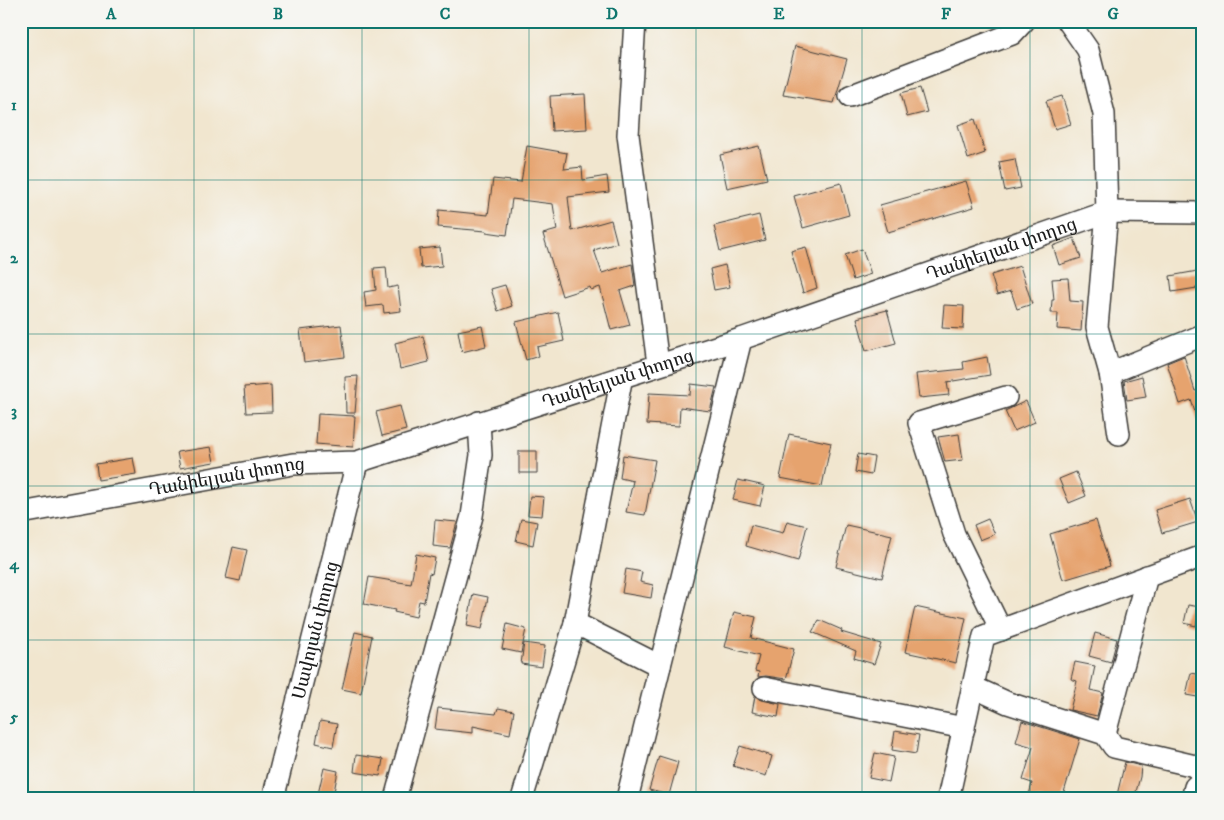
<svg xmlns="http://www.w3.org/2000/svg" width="1224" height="820" font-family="'IM FELL DW Pica','Noto Serif Armenian',serif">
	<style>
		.building { fill: #e6a36e }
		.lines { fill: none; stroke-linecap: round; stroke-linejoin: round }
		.minor-casing { stroke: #3c3a37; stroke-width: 24 }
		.minor { stroke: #fff; stroke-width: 21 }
		.grid { fill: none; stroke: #0f766e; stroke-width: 1; stroke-opacity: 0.55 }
		.labels { text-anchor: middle; stroke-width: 4; stroke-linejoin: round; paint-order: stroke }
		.street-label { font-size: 18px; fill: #1c1c1c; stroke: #f6f6f2 }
		.neatline { fill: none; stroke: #0f766e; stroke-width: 2 }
		.grid-label { font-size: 16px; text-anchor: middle; font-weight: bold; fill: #0f766e }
	</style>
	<rect width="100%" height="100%" fill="#f6f6f2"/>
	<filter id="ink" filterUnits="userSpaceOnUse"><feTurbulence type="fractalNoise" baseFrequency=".02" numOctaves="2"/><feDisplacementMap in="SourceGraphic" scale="10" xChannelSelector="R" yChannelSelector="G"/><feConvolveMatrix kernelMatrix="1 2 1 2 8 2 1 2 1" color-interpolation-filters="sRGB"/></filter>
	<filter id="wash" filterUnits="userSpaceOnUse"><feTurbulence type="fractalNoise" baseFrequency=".0096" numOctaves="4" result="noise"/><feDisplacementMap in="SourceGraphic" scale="20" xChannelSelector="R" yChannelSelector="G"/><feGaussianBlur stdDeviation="1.12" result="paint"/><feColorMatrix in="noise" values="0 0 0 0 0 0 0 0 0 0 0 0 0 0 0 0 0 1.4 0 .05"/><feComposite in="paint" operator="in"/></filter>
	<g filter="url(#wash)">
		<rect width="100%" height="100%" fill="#f1e6cf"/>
		<g id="blocks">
			<path class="building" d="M795 46 847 59 834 103 783 95Z
				M920 88 927 112 907 117 901 93Z
				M585 94 587 129 552 131 550 96Z
				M1062 96 1071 124 1055 129 1046 101Z
				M975 119 985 153 968 159 958 125Z
				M527 146 567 153 564 169 582 167 583 180 607 176 609 192 568 197 572 231 611 220 617 243 594 250 602 273 632 264 635 286 620 291 630 325 611 330 600 287 591 290 590 287 562 296 543 234 557 230 553 204 512 199 507 235 486 232V231L438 227 439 210 488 215 493 179 521 182Z
				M759 146 767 179 727 188 720 155Z
				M1015 159 1021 188 1005 191 999 162Z
				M966 181 974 207 888 232 880 205Z
				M841 183 849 215 803 228 794 196Z
				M759 215 765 240 720 251 714 226Z
				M1074 238 1081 258 1059 265 1053 246Z
				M440 247 442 266 421 268 419 249Z
				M806 247 817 288 803 293 791 251Z
				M862 249 871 274 853 280 845 255Z
				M725 265 730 287 714 290 710 269Z
				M1020 266 1032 304 1017 309 1011 291 997 295 991 275Z
				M386 267 388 288 398 286 401 311 384 313 383 305 366 307 364 292 376 290 374 268Z
				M1203 270V287L1172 292 1170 276Z
				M1068 278 1070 301 1083 302 1081 331 1057 329 1058 313H1051L1052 300H1054L1052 279Z
				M505 285 512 306 498 311 491 289Z
				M944 305 964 306 963 329 942 328Z
				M887 310 896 343 866 351 857 318Z
				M558 312 564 341 537 347 539 356 526 360 516 322Z
				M341 325 345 357 304 362 300 330Z
				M482 326 486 346 462 352 458 331Z
				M423 336 429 362 400 369 395 343Z
				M1184 356 1195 391 1203 389V427H1200L1191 400 1180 404 1167 363Z
				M987 357 990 375 947 382 949 395 919 398 916 374 964 369 963 362Z
				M358 376 355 413H346L345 377Z
				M1142 376 1146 397 1127 400 1124 381Z
				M691 384 716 387 710 411 680 407 679 426 647 424 649 393 690 395Z
				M271 385 272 412 246 413 244 387Z
				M1026 401 1035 422 1014 431 1005 411Z
				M400 406 406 430 382 436 376 412Z
				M318 414 355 416 353 447 316 444Z
				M789 434 831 443 822 486 780 478Z
				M959 434 963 460 945 462 938 437Z
				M211 447 214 462 180 468 177 452Z
				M519 451H537V473H519Z
				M858 454 874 457 871 475 855 472Z
				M623 455 655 460 645 515 626 512 633 481 620 478Z
				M133 458 136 474 98 480 96 464Z
				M1076 472 1086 496 1069 503 1059 479Z
				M738 480 765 486 760 506 733 500Z
				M530 496 544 497 542 516 528 515Z
				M1190 499 1198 522 1162 533 1155 510Z
				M521 519 537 522 533 545 516 541Z
				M988 519 995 534 980 540 974 525Z
				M435 520 457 522 450 548 433 546Z
				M1096 520 1110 566 1063 580 1050 534Z
				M787 521 807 526 798 561 746 546 751 525 783 533Z
				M846 525 892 535 882 578 836 567Z
				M233 547 247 550 240 581 226 578Z
				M416 554 435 558 432 574 429 573 424 602 419 601 416 617 394 612 395 610 364 604 369 577 411 584Z
				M626 569 642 572 640 582 653 585 651 598 622 593Z
				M473 594 488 597 482 629 467 626Z
				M1188 605 1200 607 1196 626 1184 623Z
				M915 607 966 618 956 663 905 652Z
				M734 612 756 617 751 638 794 649 786 679 766 676 758 677 759 672 755 671 759 656 725 647Z
				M819 620 842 630 841 632 881 644 874 664 854 658 856 651 812 632Z
				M507 624 526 629 521 653 502 649Z
				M355 632 372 636 361 693 342 689Z
				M1095 633 1117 639 1111 662 1089 656Z
				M524 643 545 646 542 667 521 664Z
				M1075 662 1095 666 1090 690 1103 693 1097 716 1070 710 1077 681 1071 679Z
				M1191 673 1203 675V698L1186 695Z
				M755 696 762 700 780 704 778 717 752 712Z
				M438 708 496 714 498 708 514 711 510 734 473 726V733L435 729Z
				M320 721 337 724 333 747 316 743Z
				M1022 721 1080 739 1062 799H1028L1032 783 1023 780 1033 747 1016 742Z
				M895 731 919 735 916 754 892 750Z
				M740 746 772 756 766 776 733 766Z
				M875 753 894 757 889 782 869 778Z
				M356 755 383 759 380 776 354 772Z
				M659 756 678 762 669 795 649 790Z
				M1125 762 1141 766 1140 777 1134 799H1116Z
				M324 768 338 771 333 797 318 794Z"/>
		</g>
	</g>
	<g filter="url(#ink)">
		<use href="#blocks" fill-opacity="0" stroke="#3c3a37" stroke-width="1"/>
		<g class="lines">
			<g class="minor-casing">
				<g id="minor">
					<path d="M635 21 628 135 658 364"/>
					<path d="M1068 21 1088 50 1104 114 1107 212 1097 327 1110 373 1119 434"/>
					<path d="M850 96 1012 34 1024 21"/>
					<path d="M1110 373 1203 335"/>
					<path id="s1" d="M21 513 293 464 357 462 741 339 1107 212 1203 213"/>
					<path d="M575 623 660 666"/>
					<path d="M1001 630 954 534 919 423 1006 397"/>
					<path d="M973 687 1008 703 1105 734 1114 747 1195 766 1203 773"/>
					<path d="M764 688 964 728"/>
					<path d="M1105 734 1147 576"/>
					<path id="s2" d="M273 799 357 462"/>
					<path d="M395 799 472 516 481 455 479 422"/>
					<path d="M522 799 575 623 622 376"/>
					<path d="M627 799 741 339"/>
					<path d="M948 799 984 636 1203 556"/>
					<path d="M1192 799 1195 787 1203 780"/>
				</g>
			</g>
			<use href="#minor" class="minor"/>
		</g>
	</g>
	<path class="grid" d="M194 21V799M362 21V799M529 21V799M696 21V799M862 21V799M1030 21V799M21 180H1203M21 334H1203M21 486H1203M21 640H1203"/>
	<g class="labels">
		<g class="street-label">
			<text dy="6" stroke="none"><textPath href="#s1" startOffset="1019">Դանիելյան փողոց</textPath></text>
			<text dy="6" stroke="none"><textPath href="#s1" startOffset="614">Դանիելյան փողոց</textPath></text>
			<text dy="6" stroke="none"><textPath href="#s1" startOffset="209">Դանիելյան փողոց</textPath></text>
			<text dy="6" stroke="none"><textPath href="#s2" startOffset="174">Սավոյան փողոց</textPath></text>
		</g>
	</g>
	<rect width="1224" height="820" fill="none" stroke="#f6f6f2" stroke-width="55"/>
	<rect x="28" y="28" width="1168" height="764" class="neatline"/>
	<g class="grid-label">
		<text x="111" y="19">A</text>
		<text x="278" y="19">B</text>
		<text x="445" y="19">C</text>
		<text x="612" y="19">D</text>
		<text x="779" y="19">E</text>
		<text x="946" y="19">F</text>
		<text x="1113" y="19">G</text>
		<text x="14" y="110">1</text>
		<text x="14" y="263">2</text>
		<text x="14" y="416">3</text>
		<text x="14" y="569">4</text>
		<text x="14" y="722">5</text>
	</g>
</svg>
